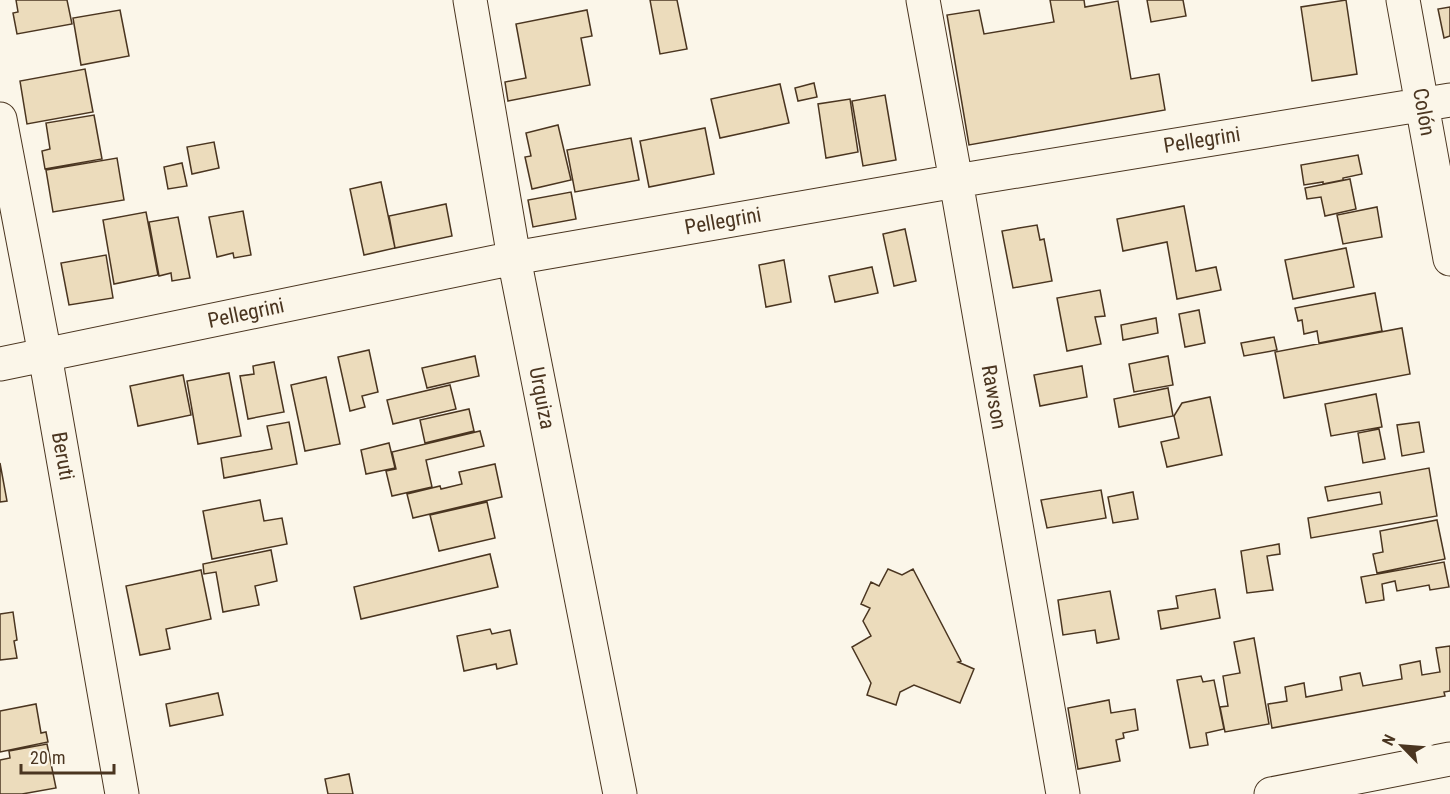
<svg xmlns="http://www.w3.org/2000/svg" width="1450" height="794" font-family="'Roboto Condensed',sans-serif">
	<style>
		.building { fill: #ecdcbc; stroke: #4a3520; stroke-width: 1.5 }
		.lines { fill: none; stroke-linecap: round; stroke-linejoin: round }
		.minor-casing { stroke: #4a3520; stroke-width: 35 }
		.minor { stroke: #fbf6e9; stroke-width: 33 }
		.labels { text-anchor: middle; stroke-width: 4.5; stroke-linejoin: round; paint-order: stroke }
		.street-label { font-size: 21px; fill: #4a3520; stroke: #fbf6e9 }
	</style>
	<rect width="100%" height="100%" fill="#fbf6e9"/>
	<path class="building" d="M16 0H67L72 24 17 34 13 13 18 12Z
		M650 0H677L687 49 660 54Z
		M1050 0H1084L1085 7 1118 1 1131 79 1159 74 1165 110 969 145 947 15 979 10 984 34 1054 22Z
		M1147 0H1183L1186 16 1151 22Z
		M1346 0 1357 74 1312 81 1301 7Z
		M1450 7V36L1444 38 1438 9Z
		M120 10 129 56 81 65 73 18Z
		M587 10 592 36 581 38 590 85 508 101 505 82 526 78 516 24Z
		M85 69 93 112 27 124 20 81Z
		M814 83 817 97 798 101 795 88Z
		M780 84 789 123 720 138 711 99Z
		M885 95 896 160 863 166 852 101Z
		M850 99 858 152 826 158 818 104Z
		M94 115 102 159 45 169 42 151 50 149 46 123Z
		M558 125 571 180 532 189 525 157 531 156 526 133Z
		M705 128 714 174 649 187 640 141Z
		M631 138 639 180 575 192 567 150Z
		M214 142 219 168 192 174 187 147Z
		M1358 155 1362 174 1343 178V180L1323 184V182L1304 185 1301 165Z
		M117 158 124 200 53 212 46 170Z
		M182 163 187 186 168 189 164 167Z
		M1350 179 1356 209 1325 216 1321 197 1307 199 1305 188Z
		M381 182 395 248 364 255 350 189Z
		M571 192 576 219 533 227 528 200Z
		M446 204 452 236 395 248 389 216Z
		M1184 206 1196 271 1216 267 1221 290 1177 299 1167 242 1123 251 1117 219Z
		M1377 207 1382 237 1343 244 1337 215Z
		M243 211 251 255 234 258 233 253 217 257 209 217Z
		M146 212 158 275 114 284 103 220Z
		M178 217 190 278 172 281 171 273 159 276 149 222Z
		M1037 225 1040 240 1044 239 1052 281 1013 288 1002 231Z
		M905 229 916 281 894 286 883 234Z
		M1346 248 1354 287 1293 299 1285 260Z
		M106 255 113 298 69 305 61 263Z
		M784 260 791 302 766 307 759 265Z
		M872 267 878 293 835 302 829 276Z
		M1100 290 1105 316 1095 317 1101 344 1067 351 1057 298Z
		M1375 293 1382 331 1319 343 1317 331 1304 334 1302 320 1298 321 1295 308Z
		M1199 310 1205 343 1185 347 1179 314Z
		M1156 318 1158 333 1123 340 1121 325Z
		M1402 328 1410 374 1284 398 1275 352Z
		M1274 337 1277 350 1244 356 1241 343Z
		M369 350 378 392 362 396 365 407 350 411 338 357Z
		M475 356 479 376 427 388 422 368Z
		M1168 356 1173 385 1134 392 1129 364Z
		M274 362 284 412 248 419 240 376 254 374 253 366Z
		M1082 366 1087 397 1040 406 1034 375Z
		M229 373 241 436 198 444 187 381Z
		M183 375 191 415 138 426 130 386Z
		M326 377 340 444 305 451 291 385Z
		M450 385 456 409 393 424 387 400Z
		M1168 388 1173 416 1119 427 1114 399Z
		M1376 394 1382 427 1331 436 1325 404Z
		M1210 397 1222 455 1167 467 1161 442 1179 438 1174 416 1182 403Z
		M469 409 474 431 425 443 420 420Z
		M289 422 297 464 224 478 221 458 272 449 267 426Z
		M1419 422 1424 452 1402 456 1397 425Z
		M1379 429 1385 459 1363 463 1358 433Z
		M480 431 484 446 426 460 432 487 392 496 386 471 396 469 392 452Z
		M389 443 395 468 366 474 361 450Z
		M0 463 7 501 0 502Z
		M495 464 502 497 413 518 407 494 440 486 441 489 462 484 459 472Z
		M1429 468 1437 516 1311 538 1308 518 1382 504 1380 492 1328 501 1325 487Z
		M1101 490 1106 518 1047 528 1041 500Z
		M1133 492 1138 519 1113 523 1108 497Z
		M260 500 264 521 282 518 287 544 212 559 203 511Z
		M487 502 495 538 439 551 430 515Z
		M1437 520 1445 559 1377 573 1373 554 1383 552 1380 531Z
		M1279 544 1280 554 1267 556 1273 590 1247 593 1241 551Z
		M271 550 277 581 255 586 259 605 223 612 216 572 204 574 203 564Z
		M490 554 498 587 361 619 354 587Z
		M1444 562 1449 587 1430 590 1429 585 1397 591 1395 581 1382 584 1384 600 1366 603 1361 577Z
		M888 569 902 575 913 569 961 661 958 662 974 669 960 703 914 685 900 692 896 705 867 695 871 683 852 647 871 636 863 621 870 608 861 604 871 582 879 586Z
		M201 570 211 619 166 629 170 649 140 655 126 586Z
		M1215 589 1220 618 1161 629 1158 611 1178 608 1176 596Z
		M1110 591 1119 639 1097 643 1095 630 1063 635 1058 600Z
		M13 612 17 640 14 641 17 658 0 660V614Z
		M490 629 492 634 510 630 517 664 497 669 496 664 464 671 457 636Z
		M1254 638 1269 724 1225 732 1220 707 1228 706 1223 676 1240 673 1234 642Z
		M1450 646V691L1444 692 1445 696 1272 728 1268 704 1287 701 1285 687 1304 683 1306 697 1342 690 1340 677 1360 673 1363 686 1402 679 1400 665 1420 661 1422 675 1440 672 1436 648Z
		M1201 676 1203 682 1214 680 1224 729 1206 733 1208 745 1190 748 1177 680Z
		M218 693 223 715 170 726 166 704Z
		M1109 700 1111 713 1135 709 1138 730 1123 733 1124 738 1116 740 1120 761 1078 769 1068 708Z
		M36 704 41 733 46 732 48 742 0 752V711Z
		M47 744 56 788 22 794H0V760L10 758 9 751Z
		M349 774 353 794H328L325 779Z"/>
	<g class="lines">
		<g class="minor-casing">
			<path id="minor" d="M470 0 514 258 620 794
				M923 0 956 181 1063 794
				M1403 0 1450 259
				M0 119 45 355 122 794
				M0 364 514 258 956 181 1450 100
				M1271 794 1450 759"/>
		</g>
		<use href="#minor" class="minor"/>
	</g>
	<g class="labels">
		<g class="street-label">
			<text transform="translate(1424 112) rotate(80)" y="7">Colón</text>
			<text transform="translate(1202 140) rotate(-9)" y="7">Pellegrini</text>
			<text transform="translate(723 221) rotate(-10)" y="7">Pellegrini</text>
			<text transform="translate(246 313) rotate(-12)" y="7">Pellegrini</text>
			<text transform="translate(994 397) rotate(80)" y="7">Rawson</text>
			<text transform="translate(542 398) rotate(79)" y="7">Urquiza</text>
			<text transform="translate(63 456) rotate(80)" y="7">Beruti</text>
		</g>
	</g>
	<g transform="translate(1402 746) rotate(295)" stroke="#fbf6e9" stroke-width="4.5" paint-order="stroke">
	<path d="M0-4.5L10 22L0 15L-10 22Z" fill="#4a3520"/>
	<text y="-9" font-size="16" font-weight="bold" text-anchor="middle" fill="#4a3520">N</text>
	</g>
	<path d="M21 764v9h93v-9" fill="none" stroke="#4a3520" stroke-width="3"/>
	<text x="30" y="764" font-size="18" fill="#4a3520" stroke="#fbf6e9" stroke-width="4.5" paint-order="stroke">20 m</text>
</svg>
